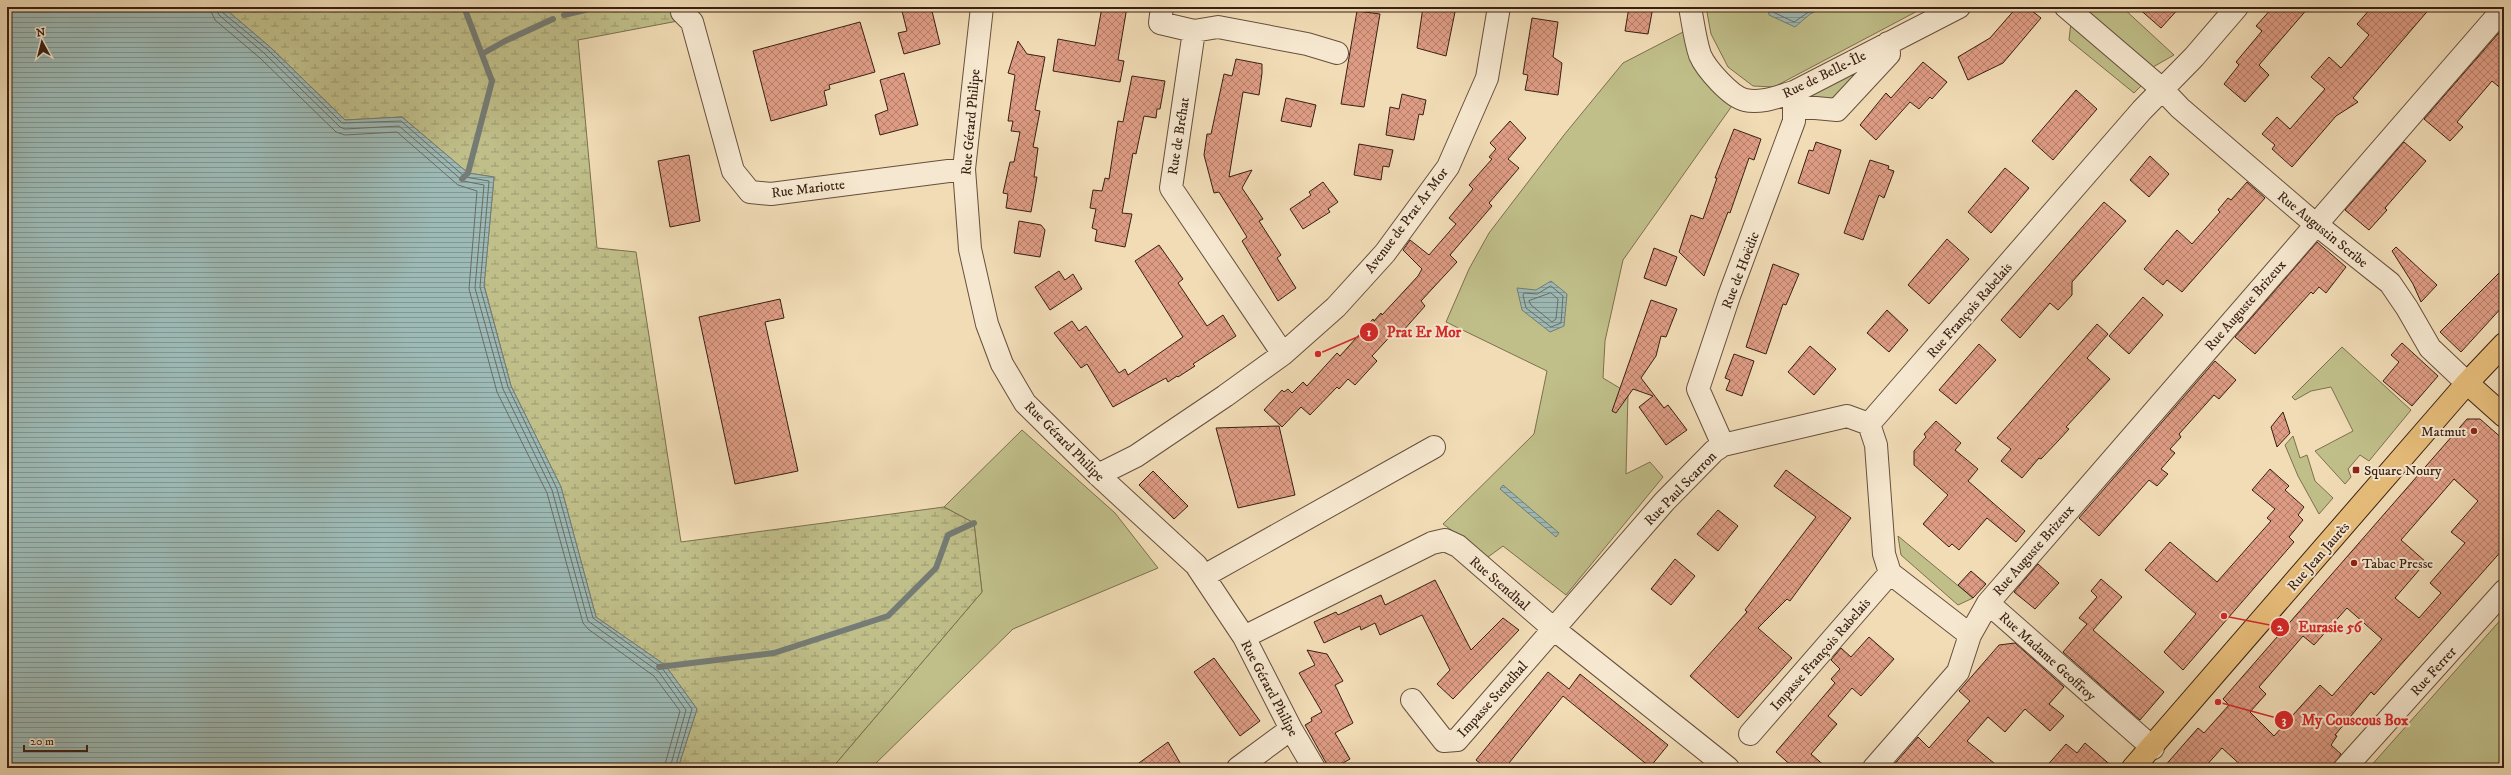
<svg xmlns="http://www.w3.org/2000/svg" width="2511" height="775" font-family="'IM FELL DW Pica',serif">
	<style>
		.green { fill: #c0bf8a; stroke: #7c704e }
		.wetland { fill: url(#wetland-marsh); stroke: #7c704e }
		.water { fill: url(#water-rules); stroke: #757c75 }
		.lines { fill: none; stroke-linecap: round; stroke-linejoin: round }
		.shore { stroke: #6b6d64; stroke-width: 1 }
		.stream { stroke: #757c75; stroke-width: 6 }
		.building { fill: url(#building-cross-hatch); stroke: #392013; fill-rule: evenodd }
		.minor-casing { stroke: #674f3c; stroke-width: 24 }
		.major-casing { stroke: #392013; stroke-width: 24 }
		.minor { stroke: #f6e8d0; stroke-width: 22 }
		.major { stroke: #e8be7b; stroke-width: 22 }
		.poi-dot { fill: #8f2418; stroke: #f6e8d0; stroke-width: 1.5 }
		.labels { text-anchor: middle; stroke-width: 4; stroke-linejoin: round; paint-order: stroke }
		.street-label { font-size: 14px; fill: #392013; stroke: #f6e8d0 }
		.poi-label { font-size: 14px; fill: #392013; stroke: #f6e8d0; text-anchor: start }
		.leader { fill: none; stroke: #d62828; stroke-width: 1.5 }
		.callout-dot { fill: #d62828; stroke: #f6e8d0; stroke-width: 1.5 }
		.mark-label { font-size: 12px; text-anchor: middle; font-weight: bold; fill: #fff }
		.callout-label { font-size: 15px; text-anchor: middle; font-weight: bold; fill: #d62828; stroke: #f6e8d0; stroke-width: 4; stroke-linejoin: round; paint-order: stroke }
	</style>
	<defs>
		<pattern id="wetland-marsh" width="20" height="14" patternUnits="userSpaceOnUse"><rect width="20" height="14" fill="#c0bf8a"/><path d="M1 5h8M5 5V1M11 12h8M15 12V8" fill="none" stroke="#9d9b70"/></pattern>
		<pattern id="water-rules" width="6" height="5" patternUnits="userSpaceOnUse"><rect width="6" height="5" fill="#9dbab6"/><path d="M0 2.5h6" fill="none" stroke="#819793"/></pattern>
		<pattern id="building-cross-hatch" width="8" height="8" patternUnits="userSpaceOnUse"><rect width="8" height="8" fill="#de9c84"/><path d="M0 0l8 8M0 8l8-8" fill="none" stroke="#b57f6b"/></pattern>
	</defs>
	<rect width="100%" height="100%" fill="#f1dcb6"/>
	<filter id="stains"><feTurbulence type="fractalNoise" baseFrequency=".005" numOctaves="4"/><feColorMatrix values="0 0 0 0 .2 0 0 0 0 .09 0 0 0 0 .02 0 0 0 .5 -.17"/></filter>
	<radialGradient id="worn" r=".72"><stop offset=".6" stop-color="#630" stop-opacity="0"/><stop offset="1" stop-color="#630" stop-opacity=".3"/></radialGradient>
	<path class="green" d="M1706 7H1925L1774 87 1753 86 1728 67 1711 34Z
		M2080 7H2122L2174 55 2153 67Z
		M2071 22 2144 83 2134 93 2069 40Z
		M1683 32 1708 79 1734 103 1623 260 1605 341 1603 378 1628 393 1626 474 1650 462 1663 477 1566 595 1503 546 1488 557 1443 524 1534 434 1547 371 1446 322 1469 269 1489 233 1564 135 1623 63Z
		M1873 58 1840 100 1809 96Z
		M2342 347 2411 410 2369 461 2360 455 2348 469 2351 477 2345 484 2315 451 2353 431 2331 387 2311 391 2295 400 2292 397Z
		M1022 430 1115 513 1158 568 1013 629 871 768H832L982 592 974 523 944 507Z
		M2293 436 2300 458 2307 455 2315 481 2333 498 2319 514 2298 476 2285 445Z
		M1898 536 1973 598 1958 605 1901 555Z
		M2504 616V768H2369Z"/>
	<path class="wetland" d="M223 7H696L683 20 578 40 597 248 636 252 681 542 944 507 974 523 982 592 832 768H678L697 709 665 665 596 617 561 487 511 386 484 285 494 177 468 173 402 117 345 120 270 47Z"/>
	<path class="water" d="M7 7H223L270 47 345 120 402 117 468 173 494 177 484 286 511 386 561 487 596 617 665 665 697 709 678 768H7Z
		M1768 7H1825L1810 14 1795 27 1769 15Z
		M1551 281 1567 294 1564 326 1550 332 1522 310 1517 288 1536 290Z
		M1503 485 1559 533 1556 537 1500 489Z"/>
	<g class="lines">
		<path class="shore" d="M209 7 215 20 260 58 336 132 345 135 397 132 458 185 477 191 469 289 497 392 547 493 583 623 588 629 654 676 680 711 664 768
			M215 7 219 15 264 53 340 127 345 129 399 126 463 181 484 185 475 288 503 389 552 490 588 621 659 672 686 710 670 768
			M221 7 222 12 268 50 342 123 401 121 465 177 489 181 480 287 508 387 557 489 593 618 662 668 692 709 675 768
			M1772 7 1773 12 1794 22 1816 7
			M1551 286 1563 296 1561 323 1551 327 1526 308 1523 295 1524 293 1537 294Z
			M1551 293 1558 299 1556 319 1552 322 1531 305 1529 301Z"/>
		<path class="stream" d="M564 15 597 7
			M482 54 505 41 553 19
			M462 179 468 173 492 81 464 7
			M659 667 774 653 888 616 936 568 948 535 974 523"/>
	</g>
	<path class="building" d="M901 7H931L940 44 904 54 898 33 907 31Z
		M1102 7H1127L1118 60 1124 61 1120 82 1053 71 1058 39 1095 46Z
		M1423 7H1456L1446 56 1417 48Z
		M1629 7H1653L1648 34 1625 31Z
		M2017 7H2027L2041 18 2003 63 1968 80 1958 57 1990 38Z
		M2137 7H2180L2161 28Z
		M2273 7H2309L2259 65 2269 75 2245 102 2224 84 2239 65 2236 62 2262 31 2256 26Z
		M2372 7H2431L2353 98 2358 102 2336 116 2292 167 2272 149 2275 145 2262 134 2277 117 2290 129 2325 89 2311 77 2329 57 2341 68 2369 35 2357 24Z
		M1357 11 1380 14 1364 107 1341 104Z
		M1532 18 1558 22 1553 57 1562 63 1558 95 1525 90 1528 75 1523 74Z
		M860 22 875 72 829 85 830 89 824 91 827 105 771 121 753 51Z
		M2504 27V91L2492 81 2457 122 2463 127 2450 141 2424 119Z
		M1018 41 1027 54 1045 57 1035 110 1040 111 1033 147 1038 148 1034 177H1037L1031 212 1006 208 1008 194 1003 193 1010 162H1014L1020 132 1011 131 1013 121H1008L1015 75 1008 73Z
		M1236 59 1262 64V73L1259 95 1243 92 1229 177 1252 170 1242 188 1263 219 1259 221 1281 255 1277 258 1296 288 1278 301 1242 241 1247 237 1219 192 1214 193 1204 155 1207 134H1211L1224 74 1232 76Z
		M1923 62 1947 82 1932 99 1930 97 1919 109 1910 102 1876 140 1860 125 1886 93 1891 98Z
		M904 73 918 125 880 135 875 115 888 110 880 80Z
		M1132 76 1165 81 1160 109H1157L1156 118 1144 116 1136 154 1133 153 1122 213 1132 214 1125 247 1095 241 1097 230 1092 228 1096 209 1090 208 1093 190 1102 191 1105 178 1109 179 1118 121 1123 122Z
		M2076 90 2097 109 2053 160 2032 141Z
		M1402 94 1426 100 1423 115 1419 114 1414 140 1386 135 1390 107 1399 109Z
		M1286 98 1316 105 1311 127 1281 121Z
		M1510 121 1526 138 1508 159 1519 168 1489 203 1492 206 1450 255 1457 262 1421 301 1425 306 1402 332 1398 328 1372 356 1377 361 1355 385 1348 379 1339 389 1337 387 1310 415 1301 407 1282 427 1264 410 1282 390 1284 392 1288 389 1292 393 1303 382 1307 386 1337 353 1340 356 1373 319 1374 321 1381 313 1382 315 1418 276 1422 269 1403 250 1410 240 1429 255 1456 224 1449 218 1473 189 1469 185 1492 159 1489 157 1496 149 1490 143Z
		M1734 129 1761 139 1754 160 1749 158 1730 213 1728 212 1704 276 1679 252 1691 215 1703 219 1717 178H1715Z
		M1816 142 1841 150 1829 194 1798 183 1809 150 1813 151Z
		M2404 142 2426 161 2385 208 2387 210 2369 230 2345 210Z
		M1359 144 1393 150 1389 167 1383 166 1381 180 1354 175Z
		M689 155 700 221 670 227 658 161Z
		M2150 156 2169 174 2149 197 2130 180Z
		M1870 160 1889 166 1888 169 1894 171 1884 198 1879 195 1863 240 1844 233Z
		M2005 168 2029 188 1991 233 1968 212Z
		M1323 182 1338 202 1328 209 1330 212 1303 229 1290 209 1311 195 1309 192Z
		M2247 182 2265 198 2182 292 2167 280 2163 285 2144 269 2177 230 2192 244 2220 212 2218 210 2228 198 2231 200Z
		M2104 202 2126 221 2072 282V295L2058 310 2050 303 2020 338 2001 320Z
		M1019 221 1041 225 1045 230 1040 257 1014 253Z
		M1947 239 1969 259 1929 304 1908 285Z
		M2317 242 2346 267 2326 293 2319 287 2313 294 2311 292 2255 354 2235 337Z
		M1159 245 1183 279 1178 283 1207 326 1223 315 1236 336 1193 364 1195 366 1178 377 1177 376 1168 382 1166 378 1113 407 1087 364 1081 368 1054 333 1072 321 1079 331 1086 326 1119 373 1125 369 1128 375 1183 337 1135 261Z
		M2396 247 2437 285 2421 302 2413 284 2392 251Z
		M1654 248 1677 257 1666 286 1644 278Z
		M1773 264 1799 274 1786 305 1783 304 1766 354 1746 347Z
		M2504 268V305L2461 352 2440 332Z
		M1059 271 1065 280 1073 274 1082 289 1050 310 1035 287Z
		M2143 297 2163 315 2129 354 2109 336Z
		M780 299 784 318 765 322 798 471 735 484 699 317Z
		M1651 300 1677 309 1666 337 1661 336 1656 356 1641 378 1664 408 1668 405 1687 430 1666 445 1639 407 1653 396 1633 389 1616 413 1612 411Z
		M1887 310 1908 330 1889 352 1867 333Z
		M2097 324 2108 334 2087 358 2110 379 2066 427 2069 429 2059 440 2041 459 2039 458 2022 478 2001 461 2011 449 1997 438Z
		M2402 343 2438 376 2412 406 2383 381 2399 362 2391 355Z
		M1979 344 1996 360 1956 404 1939 390Z
		M1810 346 1836 369 1814 395 1788 372Z
		M1734 354 1754 361 1742 396 1726 390 1730 380 1725 378Z
		M2215 361 2236 380 2219 399 2214 395 2179 434 2181 437 2170 449 2175 453 2161 469 2168 474 2157 486 2149 480 2099 536 2079 518Z
		M2283 412 2290 433 2277 447 2271 427Z
		M2467 419H2480L2504 440V548L2374 695 2371 692 2335 735 2337 736 2331 745 2341 754 2333 767 2244 768 2222 748 2204 768H2163L2198 728 2204 733 2229 705 2223 699ZM2454 479 2478 501 2451 532 2465 543 2430 583 2441 593 2419 618 2395 598 2426 562 2401 540ZM2347 608 2382 639 2332 696 2320 685 2274 736 2250 712 2266 694 2259 687 2303 636 2314 645Z
		M1936 421 1961 443 1955 450 1978 469 1968 481 2025 531 2016 542 1987 518 1959 550 1952 544 1949 547 1923 524 1948 495 1914 465V451L1926 437 1924 434Z
		M1279 426 1295 495 1238 508 1216 428Z
		M2270 469 2289 486 2285 490 2304 507 2298 515 2303 520 2289 537 2294 542 2183 670 2164 652 2196 614 2145 570 2170 542 2217 582 2271 521 2267 518 2275 509 2252 490Z
		M1786 470 1851 518 1790 601 1787 599 1758 628 1792 658 1738 718 1690 676 1747 612 1745 610 1816 517 1774 486Z
		M1153 471 1188 506 1174 519 1139 485Z
		M1718 510 1738 526 1718 551 1697 534Z
		M1675 559 1695 576 1671 605 1651 589Z
		M2038 564 2059 583 2035 609 2014 592Z
		M1971 571 1986 584 1973 598 1958 585Z
		M2101 579 2122 597 2093 630 2164 692 2140 720 2063 652 2087 624 2079 618 2097 597 2091 591Z
		M1435 580 1471 650 1503 618 1519 630 1453 699 1437 684 1450 670 1422 615 1380 635 1375 623 1361 630 1360 626 1324 643 1314 622 1336 612 1338 615 1381 595 1385 605Z
		M1869 637 1894 659 1861 696 1852 688 1828 716 1837 724 1811 754 1827 768H1794L1776 752 1835 683 1831 679 1840 669 1831 660 1841 648 1851 657Z
		M2015 643 2064 687 2049 704 2064 716 2050 731 2025 709 2005 732 1988 717 1967 741 2000 768H1891L1918 737 1929 748 1970 701 1959 691 1999 645Z
		M1307 650 1327 654 1343 681 1335 685 1353 723 1335 733 1350 759 1334 768H1329L1305 725 1312 721 1311 718 1322 712 1299 673 1315 665Z
		M1214 658 1260 721 1240 736 1194 672Z
		M1548 672 1569 689 1580 674 1668 745 1650 767 1563 696 1505 768H1486L1476 760Z
		M1168 742 1183 768H1132Z
		M2085 743 2114 768H2045L2066 744 2077 753Z"/>
	<g class="lines">
		<g class="minor-casing">
			<path id="minor" d="M982 7 964 169 970 249 987 324 1002 364 1025 403 1098 475 1196 565 1244 637 1291 729 1314 768
				M1162 7 1160 23 1194 31 1171 188 1283 354
				M1690 7C1693 23 1695 40 1700 55 1706 69 1731 97 1745 100 1761 104 1779 96 1794 92L1959 7
				M2066 7 2162 89 2180 108 2307 217 2390 283 2407 308 2430 348 2467 383
				M682 12 692 22 733 171 750 192 771 194 964 169
				M1194 31 1218 27 1307 44 1337 53
				M1794 106 1837 110 1889 54 1888 43
				M1723 445 1698 389 1729 296 1794 121V92
				M1098 475 1136 456 1225 396 1283 354 1336 307 1385 253 1448 167 1487 78 1499 7
				M1204 576 1434 447
				M1988 603 2153 748
				M1970 635 1890 573 1884 554 1876 445 1869 424 2142 110 2194 57 2237 7
				M1244 637 1432 543 1445 540 1458 546 1555 630 1728 768
				M1412 700 1444 741 1457 740 1664 502 1714 451 1723 445 1847 416 1869 424
				M1750 734 1890 573
				M1238 768 1291 729
				M1874 768 1958 672 1970 635 1988 603 2504 8
				M2345 768 2504 591"/>
		</g>
		<g class="major-casing">
			<path id="major" d="M2467 383 2504 416
				M2133 768 2467 383 2504 344"/>
		</g>
		<use href="#minor" class="minor"/>
		<use href="#major" class="major"/>
	</g>
	<g class="poi-dot">
		<circle cx="2474" cy="431" r="4"/>
		<rect x="2352" y="466" width="8" height="8" rx="2"/>
		<circle cx="2354" cy="563" r="4"/>
	</g>
	<g class="labels">
		<g class="street-label">
			<text transform="translate(1824 74) rotate(-26)" y="5">Rue de Belle-Île</text>
			<text transform="translate(970 122) rotate(-85)" y="5">Rue Gérard Philipe</text>
			<text transform="translate(1178 136) rotate(-81)" y="5">Rue de Bréhat</text>
			<text transform="translate(808 188) rotate(-7)" y="5">Rue Mariotte</text>
			<text transform="translate(1406 220) rotate(-53)" y="5">Avenue de Prat Ar Mor</text>
			<text transform="translate(2323 229) rotate(39)" y="5">Rue Augustin Scribe</text>
			<text transform="translate(1740 270) rotate(-69)" y="5">Rue de Hoëdic</text>
			<text transform="translate(2245 305) rotate(-49)" y="5">Rue Auguste Brizeux</text>
			<text transform="translate(1969 310) rotate(-49)" y="5">Rue François Rabelais</text>
			<text transform="translate(1065 441) rotate(45)" y="5">Rue Gérard Philipe</text>
			<text transform="translate(1680 488) rotate(-46)" y="5">Rue Paul Scarron</text>
			<text transform="translate(2033 550) rotate(-49)" y="5">Rue Auguste Brizeux</text>
			<text transform="translate(2318 556) rotate(-49)" y="5">Rue Jean Jaurès</text>
			<text transform="translate(1500 583) rotate(41)" y="5">Rue Stendhal</text>
			<text transform="translate(1820 654) rotate(-49)" y="5">Impasse François Rabelais</text>
			<text transform="translate(2048 656) rotate(42)" y="5">Rue Madame Geoffroy</text>
			<text transform="translate(2433 671) rotate(-48)" y="5">Rue Ferrer</text>
			<text transform="translate(1270 688) rotate(62)" y="5">Rue Gérard Philipe</text>
			<text transform="translate(1492 699) rotate(-48)" y="5">Impasse Stendhal</text>
		</g>
		<g class="poi-label">
			<text x="2466" y="436" text-anchor="end">Matmut</text>
			<text x="2364" y="475">Square Noury</text>
			<text x="2362" y="568">Tabac Presse</text>
		</g>
	</g>
	<path class="leader" d="M1318 354L1369 332M2224 616L2280 627M2218 702L2284 720"/>
	<g class="callout-dot">
		<circle cx="1318" cy="354" r="4"/>
		<circle cx="2224" cy="616" r="4"/>
		<circle cx="2218" cy="702" r="4"/>
		<circle cx="1369" cy="332" r="10"/>
		<circle cx="2280" cy="627" r="10"/>
		<circle cx="2284" cy="720" r="10"/>
	</g>
	<g class="mark-label">
		<text x="1369" y="336">1</text>
		<text x="2280" y="631">2</text>
		<text x="2284" y="724">3</text>
	</g>
	<g class="callout-label">
		<text x="1424" y="337">Prat Er Mor</text>
		<text x="2330" y="632">Eurasie 56</text>
		<text x="2355" y="725">My Couscous Box</text>
	</g>
	<rect width="2511" height="775" fill="none" stroke="#f1dcb6" stroke-width="24"/>
	<rect x="8" y="8" width="2495" height="759" fill="none" stroke="#392013" stroke-width="2"/>
	<rect x="12" y="12" width="2487" height="751" fill="none" stroke="#392013"/>
	<g transform="translate(42 42) rotate(353)" stroke="#f6e8d0" stroke-width="3" paint-order="stroke">
	<path d="M0-3L7 15L0 10L-7 15Z" fill="#392013"/>
	<text y="-6" font-size="11" font-weight="bold" text-anchor="middle" fill="#392013">N</text>
	</g>
	<path d="M24 745v6h63v-6" fill="none" stroke="#392013" stroke-width="2"/>
	<text x="30" y="745" font-size="12" fill="#392013" stroke="#f6e8d0" stroke-width="3" paint-order="stroke">20 m</text>
	<rect width="100%" height="100%" filter="url(#stains)"/>
	<rect width="100%" height="100%" fill="url(#worn)"/>
</svg>
